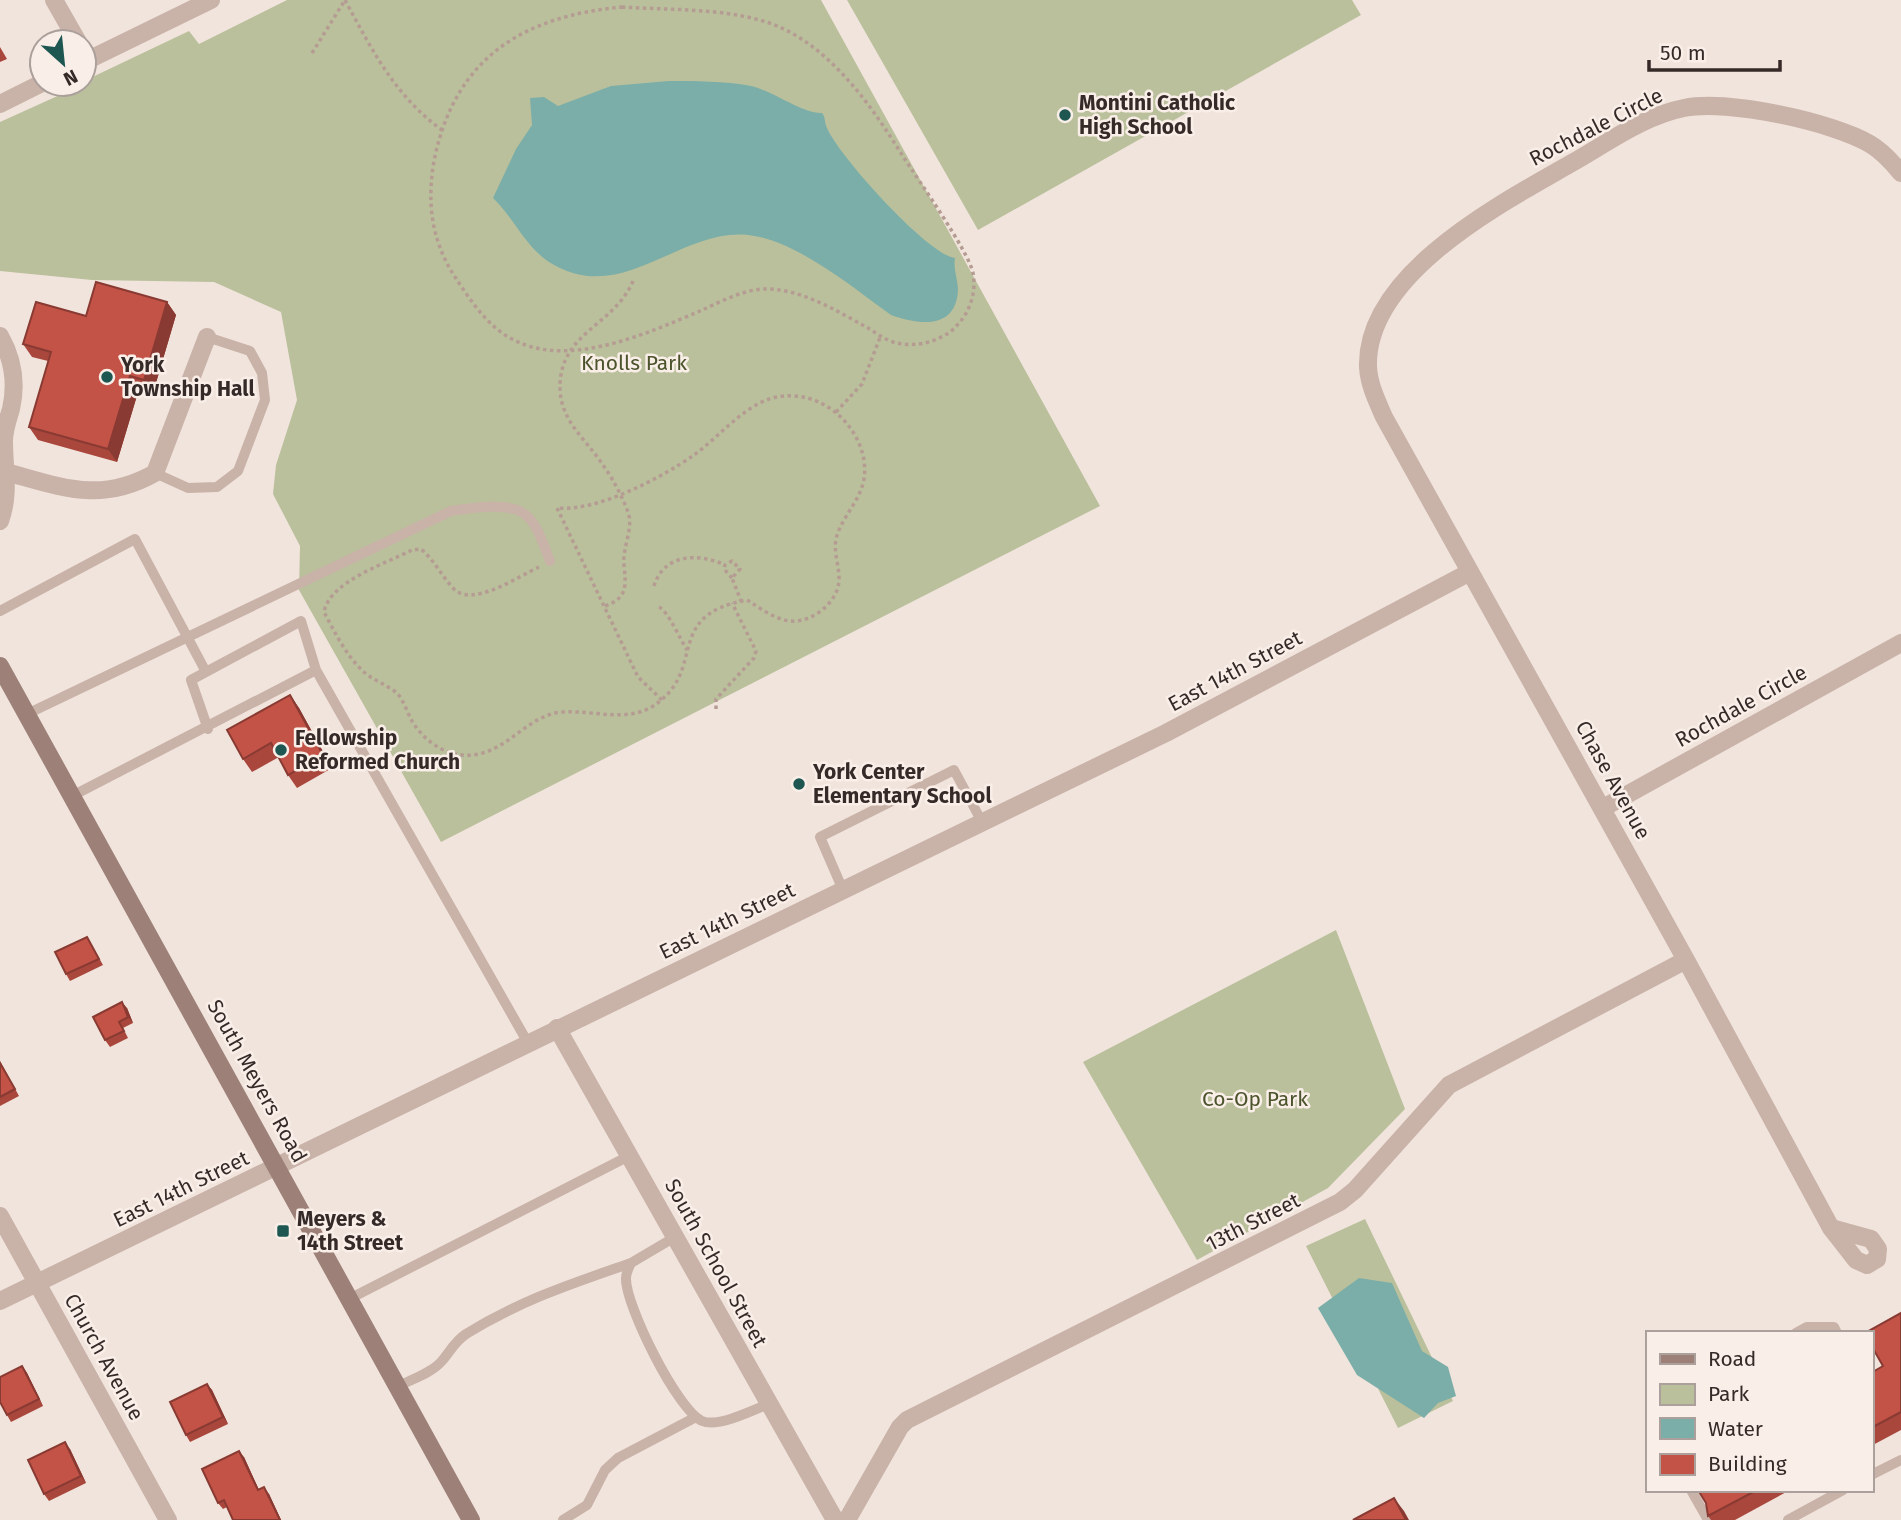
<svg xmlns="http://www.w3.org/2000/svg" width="1901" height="1520" font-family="'Fira Sans',sans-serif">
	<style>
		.green { fill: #bac09c }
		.water { fill: #7baea8 }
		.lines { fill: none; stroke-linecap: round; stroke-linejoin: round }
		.path { stroke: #b59c92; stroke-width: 3.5; stroke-dasharray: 3.5 3.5; stroke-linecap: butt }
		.lane { stroke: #c9b2a8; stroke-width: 10 }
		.street { stroke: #c9b2a8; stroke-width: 18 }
		.secondary { stroke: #9d8179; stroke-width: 18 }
		.wall { fill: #a9473d }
		.shaded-wall { fill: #893a32 }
		.building { fill: #c45347; stroke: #893a32; stroke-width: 2 }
		.poi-dot { fill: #1e5752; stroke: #f9efe8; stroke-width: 2.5 }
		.labels { text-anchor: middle; stroke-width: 5; stroke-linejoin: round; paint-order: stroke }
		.poi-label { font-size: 21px; font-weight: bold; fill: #362a28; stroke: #f9efe8; text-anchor: start }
		.street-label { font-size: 21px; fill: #362a28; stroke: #f9efe8 }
		.park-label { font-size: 21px; fill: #4b542c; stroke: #f9efe8 }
	</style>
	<rect width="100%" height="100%" fill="#f1e4dc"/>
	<path class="green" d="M287 0H821L1100 506 441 842 299 590 300 546 273 494 276 465 297 400 281 312 214 282 92 280 0 271V122L84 84V81L189 31 199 44Z
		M847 0H1352L1361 15 978 230Z
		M1336 930 1405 1109 1328 1188 1197 1260 1083 1062Z
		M1365 1219 1453 1401 1398 1428 1306 1246Z"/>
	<path class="water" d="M669 81C696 81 724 81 751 86 773 91 803 114 822 113 826 118 824 122 827 128 838 155 928 255 955 258 953 269 958 279 958 290 956 330 919 325 891 315 852 287 796 240 748 235 679 228 621 308 549 262 524 245 514 218 493 198L516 149 532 125 530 98 544 97 558 106 611 86Z
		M1359 1278 1392 1283 1422 1351 1448 1367 1456 1396 1438 1403 1424 1418 1357 1375 1318 1308Z"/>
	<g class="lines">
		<path class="path" d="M345 0C372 50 395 96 442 130
			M622 7C667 10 719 8 763 21 827 40 871 105 904 158 919 181 969 252 973 273 977 296 968 317 950 332 934 343 912 348 893 342 884 339 876 333 868 328 837 311 800 288 764 289 742 290 720 302 700 311 648 333 571 368 516 341 489 329 471 301 455 277 431 240 426 200 435 156 457 56 525 16 622 7Z
			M312 53 345 0
			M836 412 862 384 881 335
			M557 508 638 677 662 700
			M539 567C519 576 471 609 453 588 441 575 434 560 421 549L412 550C385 564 330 581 324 612 335 633 347 657 365 673 375 681 387 685 397 693 404 701 407 712 412 721 426 744 451 760 479 754 511 747 530 714 563 712 597 710 632 725 660 701 705 665 665 615 747 600 760 608 774 619 790 621 810 623 833 606 838 587 842 572 833 555 836 539 840 521 856 505 862 487 872 457 853 421 826 406 807 394 780 392 760 403 736 415 716 439 694 455 661 478 597 512 557 508
			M732 578 724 569 725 565 732 561 740 569 732 578 741 601
			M654 586C664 553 699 553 725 565
			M605 606C628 598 626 585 624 565 622 548 634 528 628 512 622 496 613 479 603 465 586 439 560 421 560 387 560 332 614 326 633 281
			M659 607C668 611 680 639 687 650
			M716 709V699L754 658 756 651 732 603"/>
		<path class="lane" d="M155 473 188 488 217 487 238 471 265 400 262 373 250 351 207 337
			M0 611 135 539 206 672
			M27 714 451 511C470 508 506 502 523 513 537 521 544 547 550 561
			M208 729 191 680 301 621 316 670 528 1043
			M72 796 316 670
			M843 890 820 837 954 770 982 822
			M675 1237 631 1263C629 1267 626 1274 626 1278 625 1305 678 1411 702 1421 719 1428 752 1410 769 1404
			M351 1298 629 1156
			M1796 1333 1807 1327H1834L1837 1333
			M399 1386C412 1379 431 1373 441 1362 450 1352 454 1342 466 1334 521 1300 571 1284 631 1263
			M1871 1475 1901 1460
			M1691 1490 1708 1520
			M563 1520 587 1505 605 1470 618 1458 696 1417
			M1788 1520 1843 1490"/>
		<path class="street" d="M54 0 78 42
			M84 62 211 0
			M0 104 42 83
			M0 336C13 359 17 383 11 409 8 419 4 430 4 441 4 469 10 494 0 521
			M6 472C62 487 100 504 155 473L207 337
			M1603 808 1901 643
			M557 1028 835 1520
			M0 1216 168 1520
			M1831 1228 1871 1239 1878 1249 1877 1259 1867 1265 1856 1260 1831 1228 1686 960 1384 417C1377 401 1369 385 1368 367 1365 274 1502 203 1570 164 1606 144 1643 116 1684 108 1727 99 1833 122 1870 144 1882 151 1892 162 1901 173
			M0 1301 1166 733 1470 572
			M847 1520 900 1427 907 1420 1340 1202 1355 1190 1449 1085 1686 960"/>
		<path class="secondary" d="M0 666 471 1520"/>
	</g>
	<path class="wall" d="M0 47 7 59 0 62Z
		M167 302 176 315 153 393 139 389 117 462 38 440 29 427 48 361 32 357 23 344 86 316Z
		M290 695 299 708 332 768 297 788 288 775 279 757 252 772 243 759Z
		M87 937 103 965 70 981 66 974Z
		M127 1008 133 1023 123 1028 128 1038 110 1047 105 1040Z
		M0 1061 19 1096 0 1106Z
		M1901 1313V1430L1871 1446V1373L1883 1366Z
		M22 1366 27 1373 43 1406 11 1422 7 1415Z
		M207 1384 212 1390 228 1424 190 1442 186 1435Z
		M70 1449 86 1483 49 1501 44 1494Z
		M244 1457 259 1490 269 1494 281 1520H233L227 1507 223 1509 218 1503Z
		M1698 1490H1790L1735 1520H1711L1708 1516 1706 1503Z"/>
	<path class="shaded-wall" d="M167 302 176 315 153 393 144 380Z
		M130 376 139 389 117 462 108 449Z
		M290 695 299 708 332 768 323 755Z
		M122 1002 127 1008 133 1023 128 1017Z
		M22 1366 27 1373 43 1406 39 1399Z
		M207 1384 212 1390 228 1424 223 1417Z
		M65 1442 70 1449 86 1483 81 1476Z
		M239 1451 244 1457 262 1497 258 1490Z
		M264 1487 269 1494 281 1520H280Z
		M1394 1498 1404 1511 1409 1520H1406Z"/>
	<path class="building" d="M96 282 167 302 144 380 130 376 108 449 29 427 51 352 23 344 36 302 86 316Z
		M290 695 323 755 288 775 271 743 243 759 227 730Z
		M87 937 99 959 66 974 55 952Z
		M122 1002 128 1017 119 1022 124 1031 105 1040 93 1017Z
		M0 1063 15 1089 0 1097Z
		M1901 1313V1412L1871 1428V1373L1883 1366 1871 1345V1333H1865Z
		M22 1366 39 1399 7 1415 0 1402V1377Z
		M207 1384 223 1417 186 1435 170 1402Z
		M65 1442 81 1476 44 1494 28 1460Z
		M239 1451 258 1490 264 1487 280 1520H233L224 1500 218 1503 202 1469Z
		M1698 1490H1757L1708 1516 1706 1503Z
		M1394 1498 1406 1520H1353Z"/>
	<g class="poi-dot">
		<circle cx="1065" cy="115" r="7"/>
		<circle cx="107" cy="377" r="7"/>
		<circle cx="281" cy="750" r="7"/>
		<circle cx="799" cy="784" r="7"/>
		<rect x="276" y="1224" width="14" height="14" rx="3.5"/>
	</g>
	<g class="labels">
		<g class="poi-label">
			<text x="1079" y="110">Montini Catholic<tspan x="1079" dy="24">High School</tspan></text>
			<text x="121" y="372">York<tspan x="121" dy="24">Township Hall</tspan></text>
			<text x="295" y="745">Fellowship<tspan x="295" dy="24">Reformed Church</tspan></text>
			<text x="813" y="779">York Center<tspan x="813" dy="24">Elementary School</tspan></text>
			<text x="297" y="1226">Meyers &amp;<tspan x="297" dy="24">14th Street</tspan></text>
		</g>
		<g class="street-label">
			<text transform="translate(1596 127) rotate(-27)" y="7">Rochdale Circle</text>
			<text transform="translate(1235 671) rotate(-28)" y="7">East 14th Street</text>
			<text transform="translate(1741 706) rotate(-29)" y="7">Rochdale Circle</text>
			<text transform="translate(1613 780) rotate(61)" y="7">Chase Avenue</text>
			<text transform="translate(727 921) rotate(-26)" y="7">East 14th Street</text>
			<text transform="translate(257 1081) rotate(61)" y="7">South Meyers Road</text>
			<text transform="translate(181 1189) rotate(-26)" y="7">East 14th Street</text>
			<text transform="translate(1253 1222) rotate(-27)" y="7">13th Street</text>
			<text transform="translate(716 1263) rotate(61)" y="7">South School Street</text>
			<text transform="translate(104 1357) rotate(61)" y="7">Church Avenue</text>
		</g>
		<g class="park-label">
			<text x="634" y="370">Knolls Park</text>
			<text x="1255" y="1106">Co-Op Park</text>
		</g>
	</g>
	<rect x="1646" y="1331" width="228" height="161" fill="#f9efe8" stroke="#aba09b" stroke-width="2"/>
	<rect x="1660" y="1354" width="35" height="10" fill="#9d8179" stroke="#aba09b" stroke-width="2"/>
	<text x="1708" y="1366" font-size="21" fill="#362a28">Road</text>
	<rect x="1660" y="1384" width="35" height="21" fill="#bac09c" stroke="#aba09b" stroke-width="2"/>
	<text x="1708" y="1401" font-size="21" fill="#362a28">Park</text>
	<rect x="1660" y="1418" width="35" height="21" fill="#7baea8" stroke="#aba09b" stroke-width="2"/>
	<text x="1708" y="1436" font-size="21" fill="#362a28">Water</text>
	<rect x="1660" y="1454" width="35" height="21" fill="#c45347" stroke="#aba09b" stroke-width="2"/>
	<text x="1708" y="1471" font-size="21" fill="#362a28">Building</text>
	<g transform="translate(63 63) rotate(153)"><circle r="33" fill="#f9efe8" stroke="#aba09b" stroke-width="2"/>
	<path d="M0-5L12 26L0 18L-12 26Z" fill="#1e5752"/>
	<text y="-10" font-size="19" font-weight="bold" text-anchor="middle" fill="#362a28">N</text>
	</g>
	<path d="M1649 60v10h131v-10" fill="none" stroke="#362a28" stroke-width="3.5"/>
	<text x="1660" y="60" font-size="21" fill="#362a28" stroke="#f9efe8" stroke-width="5" paint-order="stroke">50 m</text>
</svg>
